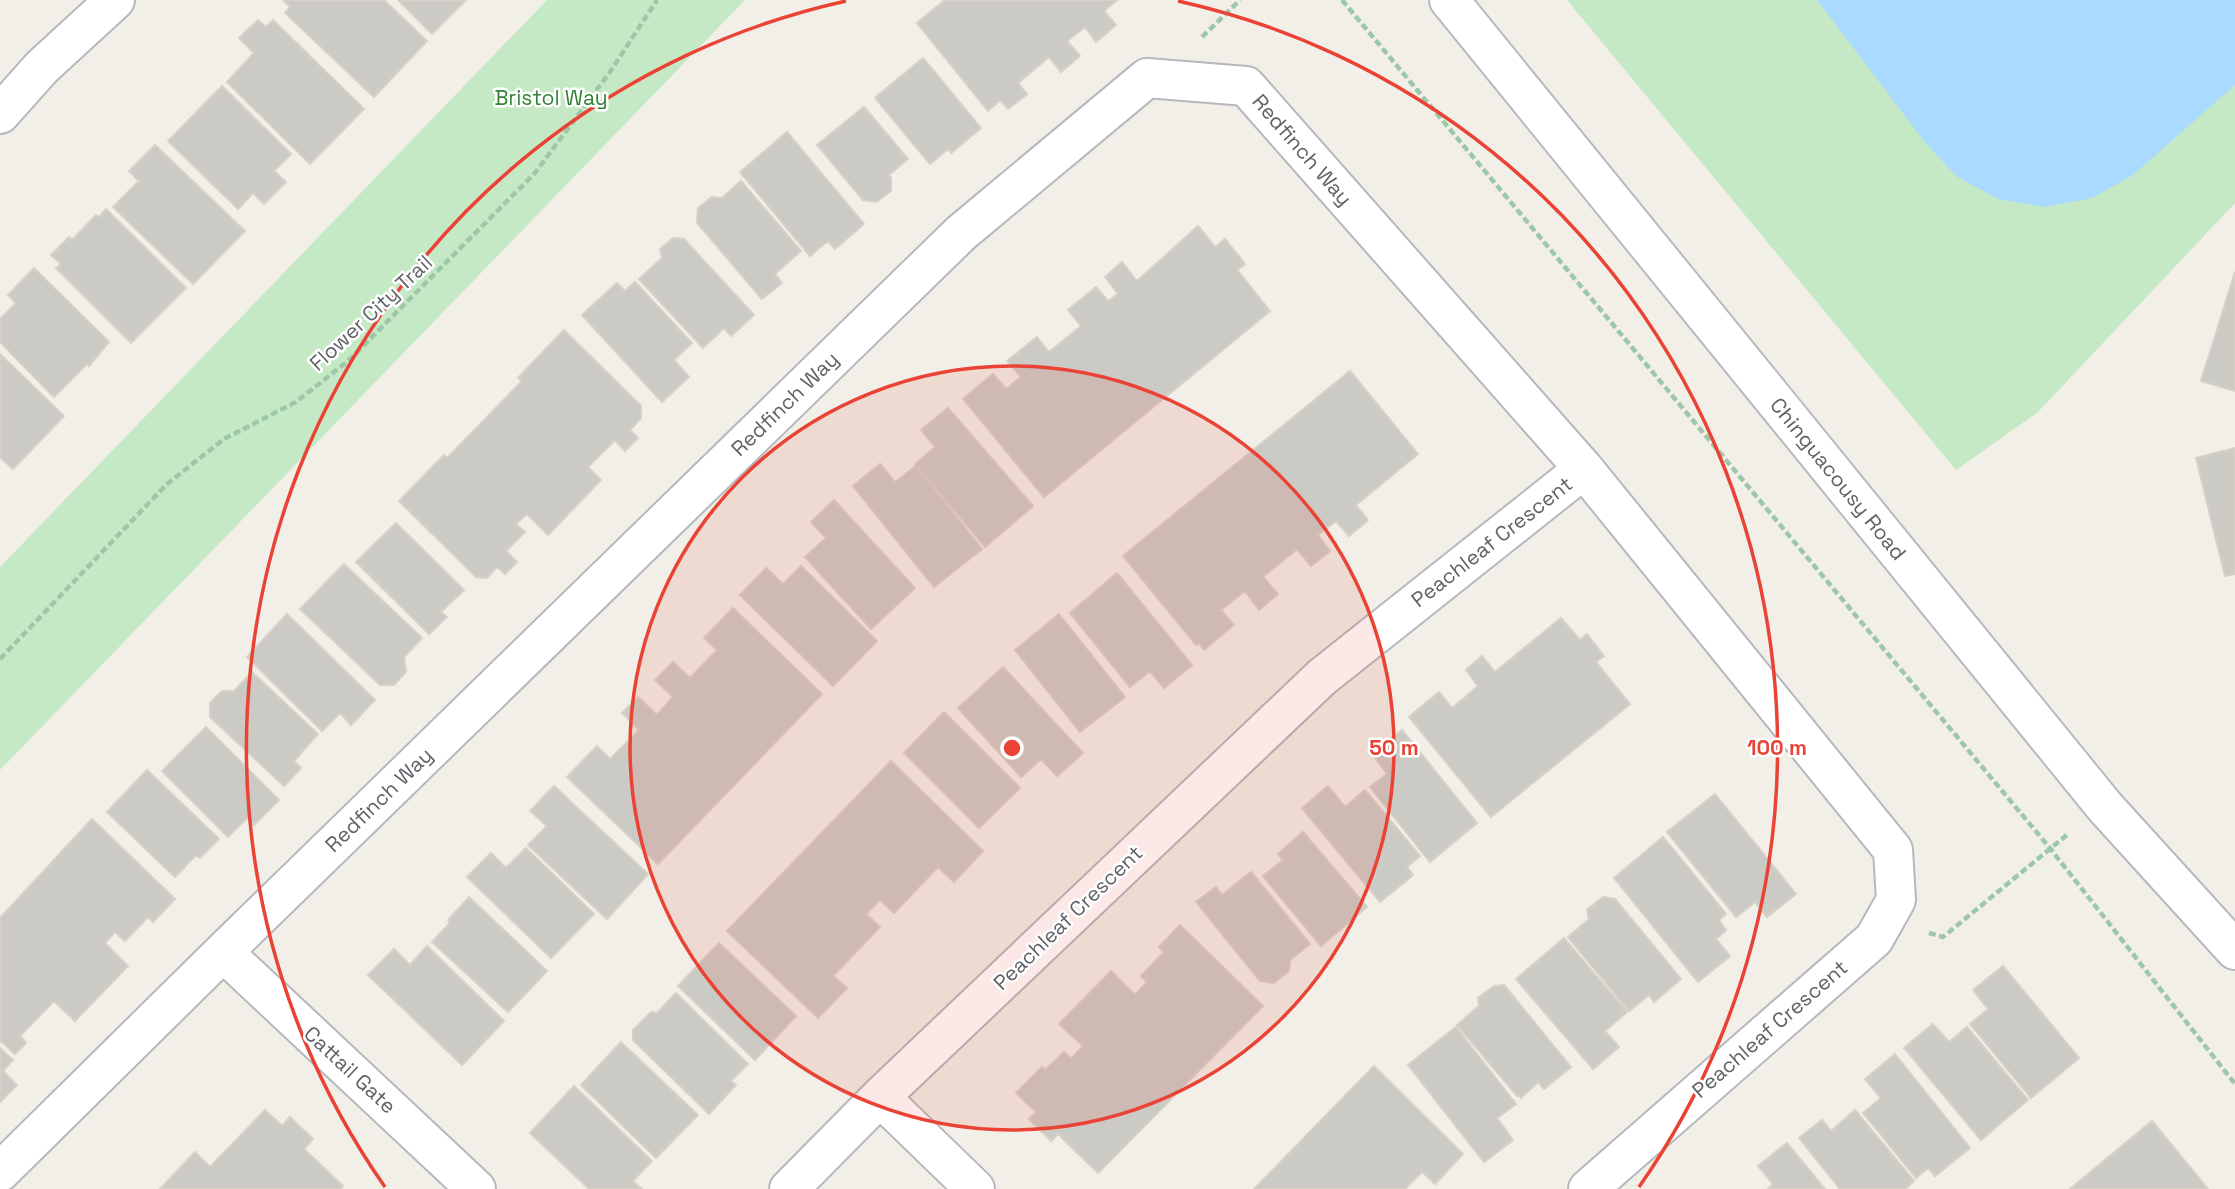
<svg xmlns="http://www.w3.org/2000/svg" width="2235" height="1189" font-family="'Space Grotesk',sans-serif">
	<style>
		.green { fill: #c5e8c5 }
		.water { fill: #aadaff }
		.building { fill: #cccac5; stroke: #d6d1c6; stroke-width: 2 }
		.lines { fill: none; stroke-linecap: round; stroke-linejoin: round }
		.street-casing { stroke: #b5b8bc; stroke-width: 42 }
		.secondary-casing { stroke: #b6babf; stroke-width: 42 }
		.path { stroke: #9cc7a9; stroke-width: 4.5; stroke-dasharray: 7 3.5; stroke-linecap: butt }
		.street { stroke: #fff; stroke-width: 38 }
		.secondary { stroke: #fff; stroke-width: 38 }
		.ring { fill: none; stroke: #ea4335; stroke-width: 3.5 }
		.labels { text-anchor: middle; stroke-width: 5; stroke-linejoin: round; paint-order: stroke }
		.park-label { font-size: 21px; fill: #348238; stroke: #fff }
		.street-label { font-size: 21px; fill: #5f6368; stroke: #fff }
		.centre { fill: #ea4335; stroke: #fff; stroke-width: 3.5 }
		.ring-label { font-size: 21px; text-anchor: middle; font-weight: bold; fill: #ea4335; stroke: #fff; stroke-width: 5; stroke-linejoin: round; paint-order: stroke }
	</style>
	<rect width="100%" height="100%" fill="#f1efe8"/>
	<path class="green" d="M547 0H745L0 770V567Z
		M1567 0H2235V203L2037 413 1956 470Z"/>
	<path class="water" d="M1817 0H2235V85L2133 175 2092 198 2045 207 1998 199 1956 176 1924 141Z"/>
	<path class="building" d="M283 0H384L427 41 374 97 285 13 290 7Z
		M398 0H466L432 34Z
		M945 0H1117L1104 11 1116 25 1096 42 1085 27 1067 41 1080 56 1061 72 1049 57 1018 83 1027 94 1008 109 1000 100 988 111 917 23Z
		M258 20 266 27 273 20 364 109 310 164 227 82 254 53 239 38Z
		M923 58 981 128 951 153 948 149 930 164 875 98Z
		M222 86 291 154 274 171 286 182 264 204 253 193 238 209 168 141Z
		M864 107 908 159 889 175 891 178V191L876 202 863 200 817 145Z
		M787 132 864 224 835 249 828 241 810 256 740 172Z
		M155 145 245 231 193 284 113 207 139 181 129 171Z
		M741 181 801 251 775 274 782 283 762 299 697 223 698 208 712 197 722 198Z
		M106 209 186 288 131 343 56 268 61 264 51 255 69 237 72 240 96 215 99 217Z
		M1198 226 1215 247 1225 239 1245 264 1237 270 1270 311 1044 497 963 399 993 374 1006 389 1021 377 1007 361 1037 337 1049 352 1081 326 1068 310 1096 287 1108 301 1118 294 1105 277 1122 262 1137 281Z
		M673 238 684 239 754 315 731 336 724 328 703 348 639 279 662 258 660 249Z
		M34 268 109 342 89 366 87 364 54 397 0 342V319L16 303 8 295Z
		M2235 272V391L2201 381Z
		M635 282 692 343 674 360 689 377 662 402 582 315 617 283 625 291Z
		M564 330 641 406V418L630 430 638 438 625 451 615 440 588 467 601 480 548 535 527 514 516 524 525 532 506 551 517 562 505 574 497 567 487 578 476 577 399 501 444 455 447 458 522 381 518 378Z
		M0 354 64 416 13 469 0 457Z
		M1350 371 1418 454 1356 505 1368 520 1349 536 1336 521 1318 535 1330 551 1311 566 1297 549 1263 577 1278 594 1259 610 1245 591 1221 610 1234 625 1204 650 1199 643 1196 645 1123 556Z
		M948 408 1033 506 985 547 915 464 935 447 921 430Z
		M2235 448V574L2225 576 2196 458Z
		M880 464 895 482 916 466 982 549 934 587 853 486Z
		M834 500 915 588 871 629 805 557 826 538 811 522Z
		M396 523 464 590 441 612 447 617 429 634 356 562Z
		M344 564 422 638 404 657 406 672 394 685H380L300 609Z
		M801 566 877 641 833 686 740 595 766 568 783 584Z
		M1117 573 1192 665 1164 688 1150 671 1130 687 1070 613Z
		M733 608 822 694 658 864 567 777 597 746 610 759 639 730 622 713 638 697 657 715 673 697 655 680 673 662 690 678 717 650 704 638Z
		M287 614 375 700 351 725 340 713 322 731 247 657Z
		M1059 614 1125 697 1080 732 1015 650Z
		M1561 618 1580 640 1587 634 1604 656 1596 662 1630 704 1491 817 1409 717 1439 692 1452 708 1478 686 1466 670 1482 656 1495 672Z
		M1003 667 1083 753 1057 776 1041 759 1021 777 958 708Z
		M252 672 318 734 294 761 301 768 284 786 210 717V703L222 691H234Z
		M944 712 1020 788 979 828 904 753Z
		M206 727 279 800 254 825 247 818 228 837 162 771Z
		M1402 730 1477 823 1430 862 1370 787 1387 774 1372 754Z
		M891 761 983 851 954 882 938 867 894 913 880 900 866 914 880 927 833 976 847 988 818 1018 727 931Z
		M147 770 219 839 200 858 196 855 175 877 107 812Z
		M554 786 648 874 607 919 528 845 547 826 530 811Z
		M1328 786 1345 807 1365 790 1420 856 1407 867 1413 875 1380 902 1302 808Z
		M1715 794 1796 894 1767 917 1755 902 1736 917 1667 832Z
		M92 819 175 899 153 922 148 917 125 941 115 932 105 943 128 966 75 1021 54 1001 20 1036 26 1043 15 1054 1 1041 0 1042V918Z
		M1303 832 1367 907 1321 946 1263 876 1283 860 1278 854Z
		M1663 837 1726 914 1719 920 1726 930 1716 939 1730 956 1698 982 1614 878Z
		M526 848 594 914 551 958 467 877 491 853 506 868Z
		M1251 872 1310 944 1290 960 1289 971 1274 983 1260 981 1196 902 1216 887 1222 895Z
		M469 897 547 971 508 1012 432 942 450 923 448 920Z
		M1603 897 1615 899 1681 979 1654 1002 1649 995 1629 1011 1568 937 1589 919 1587 910Z
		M1180 925 1263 1006 1098 1173 1058 1134 1051 1141 1029 1119 1036 1112 1016 1093 1042 1067 1045 1070 1064 1052 1071 1059 1083 1046 1059 1024 1111 971 1135 995 1147 982 1141 976 1164 952 1159 947Z
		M1564 938 1627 1012 1605 1031 1619 1047 1593 1069 1516 979Z
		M719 943 796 1016 755 1060 678 986Z
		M427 946 504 1021 462 1065 368 975 394 949 410 965Z
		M2003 966 2079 1058 2031 1098 1970 1024 1988 1009 1973 990Z
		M1504 985 1571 1067 1544 1089 1538 1082 1521 1098 1519 1095 1517 1096 1457 1025 1479 1006 1478 998 1494 986Z
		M676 993 748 1064 731 1081 736 1085 709 1114 633 1040V1030L651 1012 657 1013Z
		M1933 1024 1949 1042 1967 1027 2028 1100 1981 1140 1904 1048Z
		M1456 1027 1516 1104 1497 1118 1513 1140 1484 1162 1408 1065Z
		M621 1042 698 1115 656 1158 581 1085Z
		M0 1048 13 1060 3 1071 17 1085 0 1102Z
		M1895 1054 1970 1148 1935 1176 1928 1168 1916 1178 1863 1113 1881 1098 1865 1079Z
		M1374 1066 1463 1154 1435 1184 1422 1172 1405 1189H1254Z
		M574 1086 652 1161 633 1181 642 1189H589L530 1133Z
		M265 1110 282 1126 290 1117 313 1139 304 1149 343 1186 340 1189H160L195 1152 210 1167Z
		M1855 1110 1914 1181 1905 1189H1840L1799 1138 1822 1120 1831 1131Z
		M2152 1121 2208 1189H2070Z
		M1787 1143 1825 1189H1768L1773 1184 1758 1166Z"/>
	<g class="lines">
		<g class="street-casing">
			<path id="street" d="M0 114 42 67 115 0
				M223 952 476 1189
				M880 1097 975 1189
				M0 1172 223 952 961 233 1147 78 1246 86 1584 469
				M789 1189 880 1097 1322 677 1584 469 1893 850 1896 900 1874 939 1588 1189"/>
		</g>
		<g class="secondary-casing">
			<path id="secondary" d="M1449 0 2105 807 2235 950"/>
		</g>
		<path class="path" d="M1342 0 2049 847 2235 1084
			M1202 37 1240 0
			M0 659 167 484 224 439 296 402 348 361 535 173 610 72 657 0
			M1929 933 1943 937 2068 834"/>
		<use href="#street" class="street"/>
		<use href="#secondary" class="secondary"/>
	</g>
	<circle cx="1012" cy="748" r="382" fill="#ea4335" fill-opacity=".12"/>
	<g class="ring">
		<circle cx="1012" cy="748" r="382"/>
		<path d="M385 1187A765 765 0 0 1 846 1M1178 1A765 765 0 0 1 1639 1187"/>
	</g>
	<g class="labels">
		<g class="park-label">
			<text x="551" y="105">Bristol Way</text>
		</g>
		<g class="street-label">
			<text transform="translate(1302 150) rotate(49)" y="7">Redfinch Way</text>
			<text transform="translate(371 313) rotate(-43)" y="7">Flower City Trail</text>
			<text transform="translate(785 404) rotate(-44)" y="7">Redfinch Way</text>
			<text transform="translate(1838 479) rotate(51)" y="7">Chinguacousy Road</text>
			<text transform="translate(1492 542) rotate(-38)" y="7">Peachleaf Crescent</text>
			<text transform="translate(379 800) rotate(-44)" y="7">Redfinch Way</text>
			<text transform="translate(1068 918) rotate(-44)" y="7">Peachleaf Crescent</text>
			<text transform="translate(1770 1029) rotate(-41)" y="7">Peachleaf Crescent</text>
			<text transform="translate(350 1070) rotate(43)" y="7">Cattail Gate</text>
		</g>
	</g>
	<circle cx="1012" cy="748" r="10" class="centre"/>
	<g class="ring-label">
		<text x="1394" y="755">50 m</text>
		<text x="1777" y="755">100 m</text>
	</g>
</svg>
